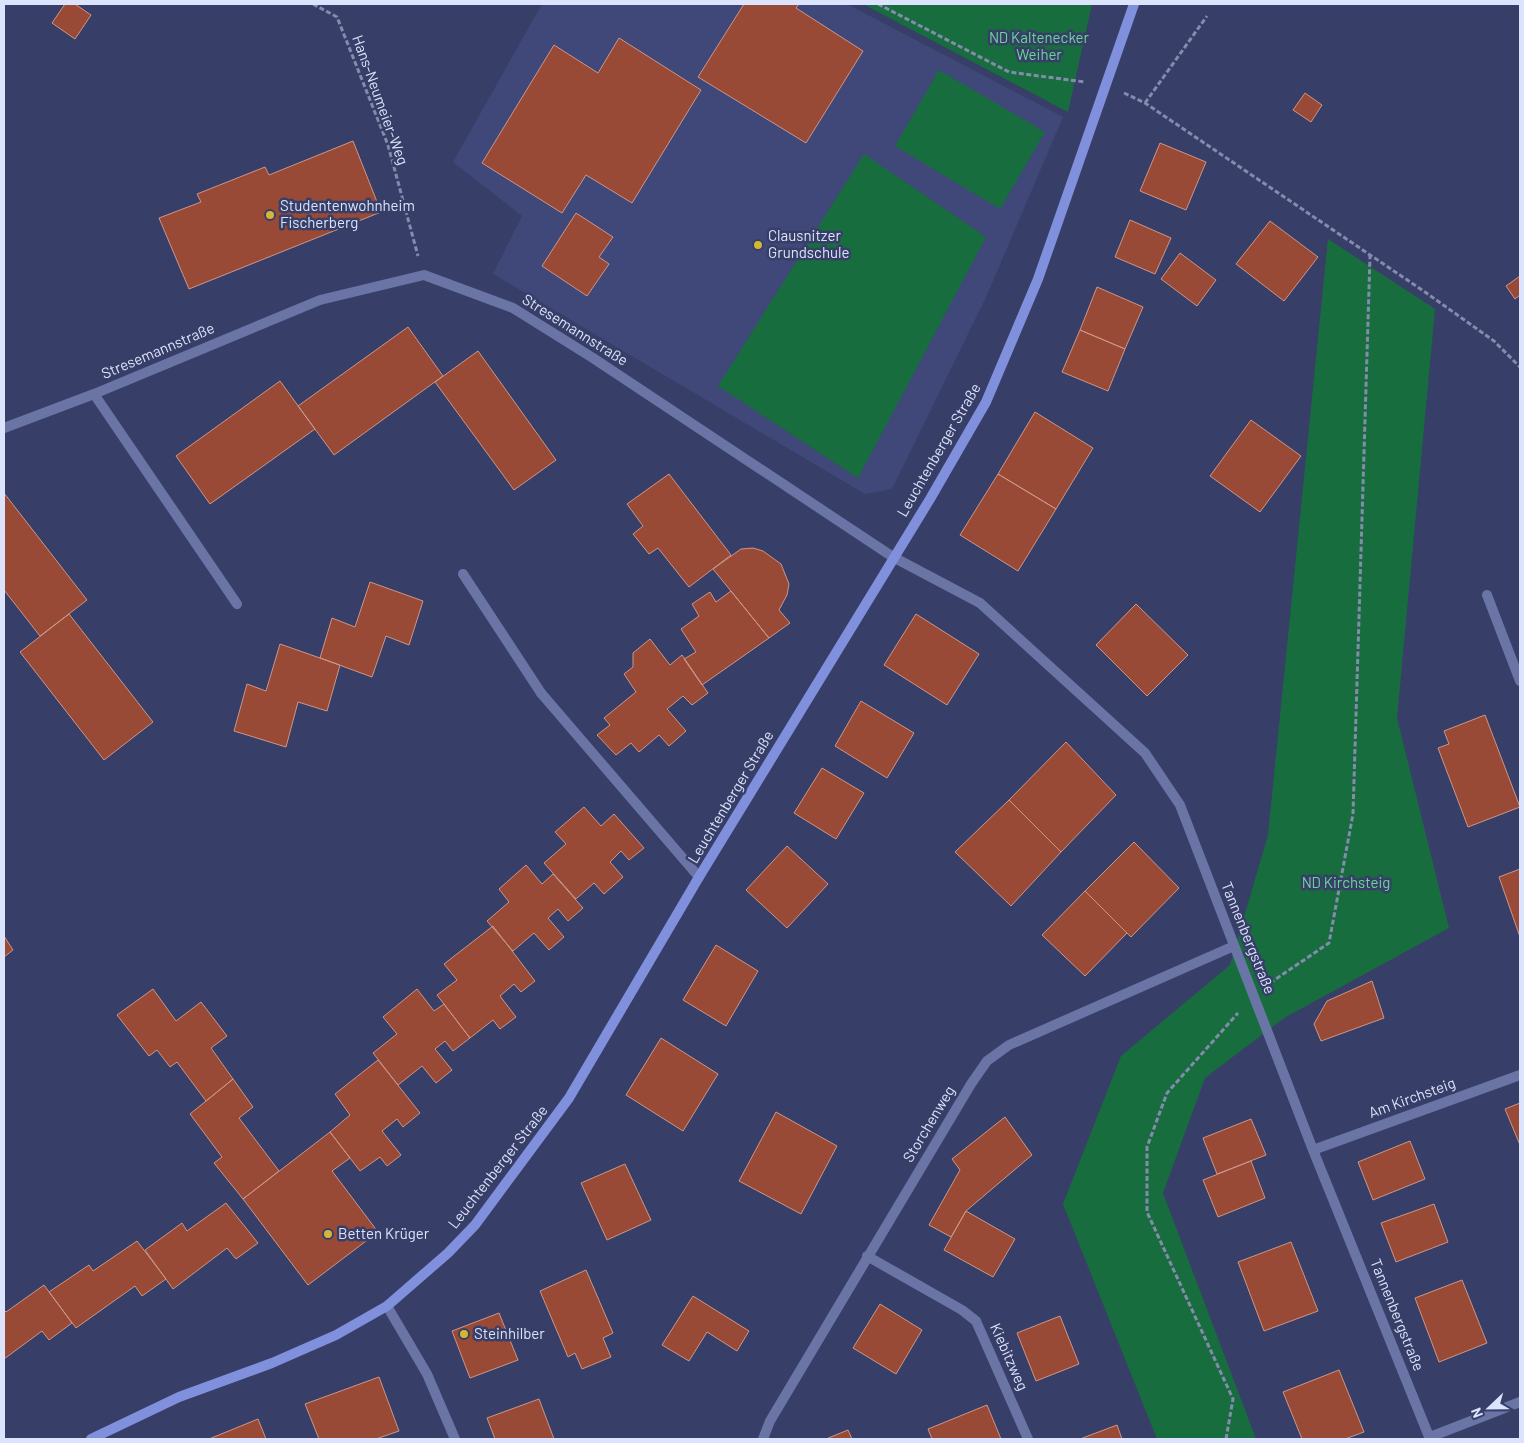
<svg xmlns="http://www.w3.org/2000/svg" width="1524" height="1443" font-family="Barlow,sans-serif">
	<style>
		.built { fill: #3f4878 }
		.green { fill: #186d3f }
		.building { fill: #994a37; stroke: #cd9688 }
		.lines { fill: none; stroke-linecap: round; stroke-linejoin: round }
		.path { stroke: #848bad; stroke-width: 3; stroke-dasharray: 5 2.5; stroke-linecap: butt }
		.lane { stroke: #6a75a6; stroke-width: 10 }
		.street { stroke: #6a75a6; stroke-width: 10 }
		.secondary { stroke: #8090dd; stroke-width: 10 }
		.poi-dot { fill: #d5b534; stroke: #373f68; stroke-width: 2 }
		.labels { text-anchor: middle; stroke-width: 5; stroke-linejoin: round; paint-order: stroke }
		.park-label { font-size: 15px; fill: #6ad895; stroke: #373f68 }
		.street-label { font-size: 15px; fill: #dce3fc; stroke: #373f68 }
		.poi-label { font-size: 15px; fill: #dce3fc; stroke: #373f68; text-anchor: start }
	</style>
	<rect width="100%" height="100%" fill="#373f68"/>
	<path class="built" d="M542 4H847L1063 117 987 295 892 489 865 494 493 274 522 216 453 162Z"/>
	<path class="green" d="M863 4H1092L1068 112Z
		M939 70 1045 132 1000 209 895 146Z
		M864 154 986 237 858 478 718 386Z
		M1328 239 1435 309 1397 718 1449 928 1284 1018 1205 1078 1163 1193 1256 1439H1157L1063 1204 1121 1056 1230 965 1268 835Z"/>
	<path class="building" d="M65 4H75L91 15 75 39 52 23Z
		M744 4H799L796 8 863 51 806 143 698 77Z
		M619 38 701 90 632 203 586 175 562 213 482 163 554 45 598 73Z
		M1305 93 1322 105 1311 122 1293 110Z
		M353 141 381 212 189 289 159 218 201 202 197 194 265 167 269 175Z
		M1160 143 1206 162 1186 210 1140 191Z
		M576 213 613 237 599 257 609 264 587 296 542 266Z
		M1130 220 1171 238 1155 274 1115 257Z
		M1270 221 1318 257 1284 301 1236 264Z
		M1180 253 1216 280 1197 306 1161 279Z
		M1520 276V295L1515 299 1506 286Z
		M1097 287 1143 307 1125 349 1080 330Z
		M408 327 443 376 334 455 298 406Z
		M1080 330 1125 349 1108 391 1062 372Z
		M478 351 556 460 514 490 435 382Z
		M280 381 315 429 210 504 176 456Z
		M1035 412 1093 448 1056 509 998 474Z
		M1251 420 1301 456 1260 512 1210 476Z
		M669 474 731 555 689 587 658 548 649 554 633 534 643 526 627 504Z
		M998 474 1056 509 1018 571 960 535Z
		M4 493 87 600 40 636 4 590Z
		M753 548 763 551 781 564 789 584 787 595 779 610 790 623 769 638 713 569 741 549Z
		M370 582 423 601 409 645 386 636 372 677 320 658 332 618 355 627Z
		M731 591 769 638 702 685 684 659 696 652 681 629 699 616 692 604 710 592 716 602Z
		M1136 604 1188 655 1147 696 1096 645Z
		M69 614 153 722 104 760 20 652Z
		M916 614 979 654 947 705 884 665Z
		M650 639 670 665 682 655 708 693 692 705 683 696 667 709 686 731 669 746 659 735 639 752 631 743 616 755 597 735 610 725 604 718 636 692 624 674 633 667V653Z
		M280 644 340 665 327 711 298 702 286 747 234 731 247 684 266 691Z
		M861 701 914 733 887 778 835 746Z
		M1485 715 1520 807 1468 827 1438 748 1449 744 1444 731Z
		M1066 742 1116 795 1061 852 1009 800Z
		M822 768 864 793 836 839 794 813Z
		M1009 800 1061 852 1011 906 955 852Z
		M584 807 601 826 614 814 644 848 629 860 621 851 610 862 623 877 604 894 594 883 576 899 544 863 566 844 555 832Z
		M1134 842 1179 888 1131 937 1085 891Z
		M787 846 828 884 787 928 746 890Z
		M526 865 542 884 553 874 583 908 568 921 558 909 548 918 564 937 549 950 534 933 513 951 487 921 509 902 499 889Z
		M1520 869V937L1499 877Z
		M1085 891 1127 933 1085 976 1042 935Z
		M493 926 535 981 521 992 514 984 500 996 516 1017 500 1029 493 1020 470 1038 437 995 457 980 444 964Z
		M4 936 13 950 4 957Z
		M716 945 758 971 726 1026 683 1000Z
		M1372 981 1384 1018 1321 1041 1314 1024 1327 1001Z
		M153 989 176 1021 201 1002 227 1036 211 1048 233 1079 206 1101 177 1062 170 1067 157 1050 149 1056 117 1015Z
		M417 989 434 1011 444 1004 470 1038 453 1051 445 1041 435 1049 452 1070 436 1083 422 1066 398 1085 373 1053 397 1034 383 1017Z
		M661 1038 718 1074 683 1131 626 1095Z
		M378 1060 420 1113 403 1127 397 1119 382 1131 401 1155 387 1166 380 1157 360 1171 330 1132 350 1115 335 1094Z
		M233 1079 253 1107 239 1118 279 1171 243 1199 214 1163 222 1157 190 1114Z
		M1520 1103V1145L1505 1109Z
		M776 1112 837 1146 801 1214 739 1181Z
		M1005 1117 1032 1155 966 1211 951 1237 929 1225 960 1170 952 1159Z
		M1251 1119 1266 1155 1217 1174 1203 1138Z
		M330 1132 350 1158 332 1171 378 1232 308 1285 243 1199Z
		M1410 1141 1425 1179 1373 1200 1358 1162Z
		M1251 1161 1265 1198 1218 1217 1203 1180Z
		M625 1164 651 1220 607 1240 581 1183Z
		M226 1203 258 1243 236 1259 227 1248 173 1289 145 1250 182 1223 187 1231Z
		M1434 1204 1448 1242 1396 1262 1381 1223Z
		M966 1211 1015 1239 993 1277 944 1250Z
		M137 1241 166 1279 142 1296 135 1286 76 1328 49 1292 89 1265 93 1271Z
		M1291 1242 1318 1311 1264 1331 1238 1262Z
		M586 1270 613 1333 603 1338 611 1357 582 1369 575 1353 568 1357 540 1291Z
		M1462 1280 1487 1343 1439 1362 1415 1298Z
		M44 1285 72 1323 49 1340 42 1331 4 1359V1310L6 1312Z
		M693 1296 749 1331 737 1351 707 1332 689 1361 662 1345Z
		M880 1304 922 1330 896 1374 853 1348Z
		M499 1313 518 1360 470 1378 452 1331Z
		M1060 1316 1079 1364 1036 1381 1017 1333Z
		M1339 1370 1364 1432 1345 1439H1302L1283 1392Z
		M379 1377 399 1431 376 1439H319L305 1404Z
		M539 1399 554 1439H495L487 1418Z
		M987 1405 1001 1439H932L928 1429Z
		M258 1419 266 1439H209Z
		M1117 1425 1122 1439H1080Z
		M848 1430 852 1439H826Z"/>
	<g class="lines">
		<path class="path" d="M313 4 337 17 388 145 418 256
			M878 4 1009 72 1085 82
			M1124 93 1145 103 1425 292 1494 341 1520 367
			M1145 103 1207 16
			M1270 983 1329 943 1353 814 1370 256
			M1226 1439 1233 1399 1147 1212V1147L1167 1093 1238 1013"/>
		<path class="lane" d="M463 574 541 693"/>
		<path class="street" d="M94 394 237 604
			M4 428 94 394 320 300 424 275 513 308 593 358 893 557 980 603 1145 753 1180 805 1313 1150 1430 1439
			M1487 595 1520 681
			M541 693 699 877
			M1313 1150 1520 1075
			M867 1256 962 1310 976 1321 1028 1439
			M387 1306 427 1374 455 1439
			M1430 1437 1520 1402
			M763 1439 770 1421 971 1084 987 1061 1009 1045 1234 946"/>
		<path class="secondary" d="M91 1439 179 1397 272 1363 336 1335 387 1306 448 1253 475 1225 569 1098 699 877 930 499 986 402 1038 279 1134 4"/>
	</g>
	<g class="poi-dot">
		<circle cx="270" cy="215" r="5"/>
		<circle cx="758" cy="245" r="5"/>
		<circle cx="328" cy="1234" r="5"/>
		<circle cx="464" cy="1334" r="5"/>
	</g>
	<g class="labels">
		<g class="park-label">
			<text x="1039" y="43">ND Kaltenecker<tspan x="1039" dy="17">Weiher</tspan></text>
			<text x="1346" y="888">ND Kirchsteig</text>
		</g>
		<g class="street-label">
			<text transform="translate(380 100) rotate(70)" y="5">Hans-Neumeier-Weg</text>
			<text transform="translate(575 330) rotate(32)" y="5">Stresemannstraße</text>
			<text transform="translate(158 351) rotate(-23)" y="5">Stresemannstraße</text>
			<text transform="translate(939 450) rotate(-60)" y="5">Leuchtenberger Straße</text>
			<text transform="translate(731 797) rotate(-59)" y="5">Leuchtenberger Straße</text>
			<text transform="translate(1248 938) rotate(68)" y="5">Tannenbergstraße</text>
			<text transform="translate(1412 1098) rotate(-20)" y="5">Am Kirchsteig</text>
			<text transform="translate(929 1124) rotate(-59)" y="5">Storchenweg</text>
			<text transform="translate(498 1167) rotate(-52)" y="5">Leuchtenberger Straße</text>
			<text transform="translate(1397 1315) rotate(68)" y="5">Tannenbergstraße</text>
			<text transform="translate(1009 1357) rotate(66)" y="5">Kiebitzweg</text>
		</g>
		<g class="poi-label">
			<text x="280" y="211">Studentenwohnheim<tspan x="280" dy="17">Fischerberg</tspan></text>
			<text x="768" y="241">Clausnitzer<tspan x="768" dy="17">Grundschule</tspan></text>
			<text x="338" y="1239">Betten Krüger</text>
			<text x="474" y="1339">Steinhilber</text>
		</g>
	</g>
	<rect width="1524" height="1443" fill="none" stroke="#dce3fc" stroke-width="10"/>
	<g transform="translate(1489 1408) rotate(248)" stroke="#373f68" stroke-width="4" paint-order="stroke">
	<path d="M0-4L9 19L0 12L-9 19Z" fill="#dce3fc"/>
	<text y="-8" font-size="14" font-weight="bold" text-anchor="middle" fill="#dce3fc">N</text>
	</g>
</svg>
